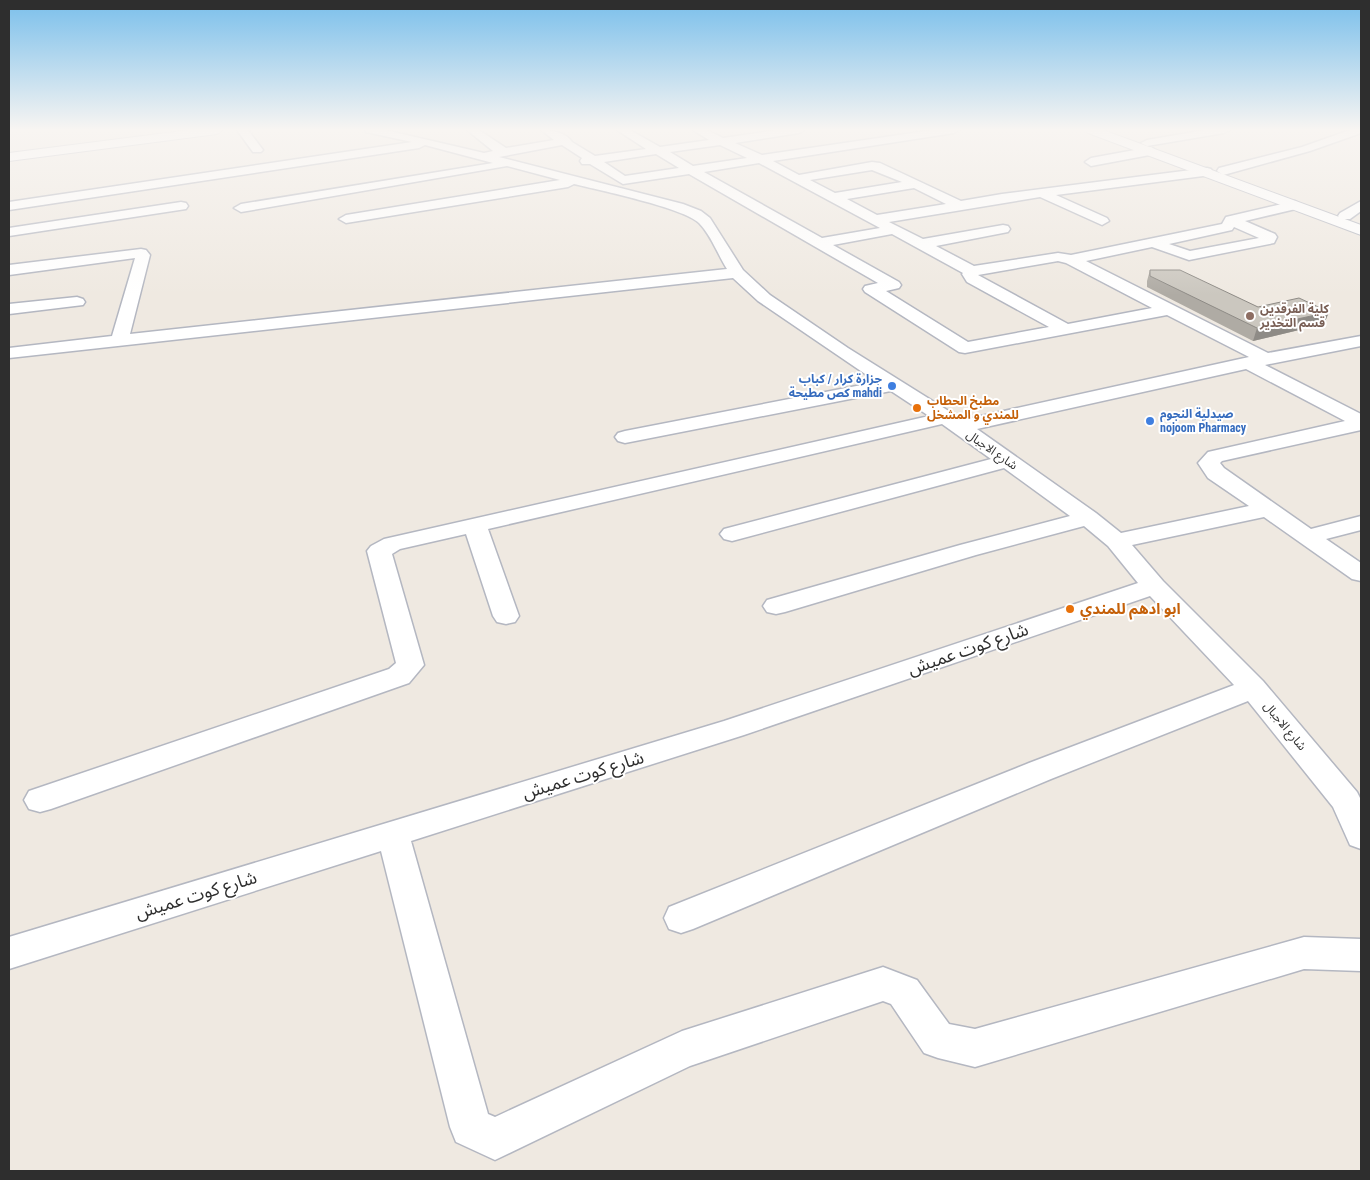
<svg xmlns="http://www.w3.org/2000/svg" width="1370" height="1180" font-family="'Roboto Condensed','Noto Sans Arabic',sans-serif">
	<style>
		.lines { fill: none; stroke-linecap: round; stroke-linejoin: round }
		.minor-casing { stroke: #b4b7c1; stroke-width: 3 }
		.tertiary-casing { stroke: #b4b7c1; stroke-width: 2 }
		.secondary-casing { stroke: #b4b7c1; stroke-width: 2 }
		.minor { fill: #fff; fill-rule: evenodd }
		.tertiary { fill: #fff; fill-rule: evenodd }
		.secondary { fill: #fff; fill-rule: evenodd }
		.wall { fill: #afaba4 }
		.shaded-wall { fill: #8e8b86 }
		.building { fill: #cbc7bf; stroke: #8e8b86 }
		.education-dot { fill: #8d6e63; stroke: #fff; stroke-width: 2 }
		.shop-dot { fill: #3f7fe0; stroke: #fff; stroke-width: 2 }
		.food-dot { fill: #e8710a; stroke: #fff; stroke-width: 2 }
		.labels { text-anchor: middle; stroke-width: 4; stroke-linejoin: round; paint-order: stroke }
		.far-education-label { font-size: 12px; font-weight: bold; fill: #785e54; stroke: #fff; text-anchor: start }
		.far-shop-label { font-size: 12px; font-weight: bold; fill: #366cbe; stroke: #fff; text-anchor: end }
		.far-food-label { font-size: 12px; font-weight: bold; fill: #c56008; stroke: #fff; text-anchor: start }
		.far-street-label { font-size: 12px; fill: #2e2e2e; stroke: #fff }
		.food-label { font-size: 15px; font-weight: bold; fill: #c56008; stroke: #fff; text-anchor: start }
		.near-street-label { font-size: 18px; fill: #2e2e2e; stroke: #fff }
	</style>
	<rect width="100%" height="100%" fill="#efe9e1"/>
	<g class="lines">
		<g class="minor-casing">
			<path id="minor" d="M237 130H248L263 150 261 152H253Z
				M365 130H385L484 153 493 151 467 130H479L506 148 554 140 541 130C552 130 567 133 572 142L595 156 646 149 617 130H630L660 147 709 140 693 130H707L723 138 777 130H805L799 133 735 143 762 155 933 130H959L954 133 773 161 799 175 872 162 880 163 961 201 1002 194 1207 168 1211 169 1213 172 1211 175 1056 195 1107 218 1109 221 1102 225 1040 197 889 222 923 239 1003 225 1008 226 1010 229 1008 232 936 246 974 266 1058 253 1071 255 1222 224 1226 217 1295 201 1302 205 1300 208 1245 221 1275 234 1277 237 1274 243 1189 260 1152 247 1086 261 1268 353 1361 336V346L1265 365 1361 414V430L1222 461 1220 463 1224 468 1311 529 1361 516V530L1326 539 1361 563V581L1352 579 1264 517 1132 545 1163 581 1263 681 1357 792 1361 800V849L1350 845 1333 807 1248 701 1051 779 693 929 681 933 669 929 664 918 669 907 1029 763 1234 685 1150 596 744 735 411 841 488 1114 495 1117 682 1031 883 967 917 980 949 1024 975 1029 1304 937 1361 939V971L1304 969 975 1067 938 1058 924 1053 891 1004 883 1001 690 1066 495 1160 456 1142 450 1127 381 851 9 969V937L724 721 1138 583 1108 546 1084 526 976 555 785 612 776 614 767 612 763 606 767 600 960 545 1070 516 1004 468 732 541 724 539 720 534 724 529 991 459 942 424 488 529 519 616 515 622 506 624 497 622 493 616 466 534 400 549 392 554 424 665 409 683 51 809 40 812 29 809 24 800 29 791 389 669 396 663 367 551 371 546 384 539 929 416 891 391 625 443 618 441 615 437 618 433 625 431 877 382 758 301 733 278 9 358V348L112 336 135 258 9 275V265L141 249 146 250 150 255 130 334 727 269C718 255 711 235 699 223 684 208 599 190 574 184L568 187 346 223 339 219 346 215 560 180 507 166 241 212 234 208 241 204 493 163 425 145 419 148 9 210V202L412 142 366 132ZM562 145 582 158 580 161 582 164H590L623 184 689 174 878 283 865 286 863 289 865 292 959 352 965 353 1167 315 1249 357 963 420 848 348 770 295 743 270 710 218 701 211 683 204 499 157ZM720 145 747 158 693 166 670 152ZM656 154 679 168 625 176 604 162ZM759 163 880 228 822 238 704 172ZM872 170 902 182 835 193 810 180ZM914 188 946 204 877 215 847 199ZM1234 227 1259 238 1190 251 1169 244 1232 230ZM892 234 963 273 962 274 967 282 1049 327 968 342 886 291 899 288 901 285 899 282 833 245ZM1058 261 1066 263 1152 308 1068 324 978 275ZM1246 369 1345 421 1208 452 1198 463 1208 478 1249 506 1121 533 1096 513 977 429Z
				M1205 130H1230L1224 133 1147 146 1141 143 1147 140Z
				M1350 130H1361V133L1310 151 1227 174 1223 175 1217 171 1219 168 1302 147Z
				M1151 147 1157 151 1155 154 1091 166 1085 162 1091 158Z
				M1361 201V211L1350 219H1340L1338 216 1340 213Z
				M181 202 186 203 188 206 186 209 9 236V228Z
				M77 297 83 299 85 302 83 305 9 314V304Z"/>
		</g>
		<g class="tertiary-casing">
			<path id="tertiary" d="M190 130H223L217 134 9 161V153Z"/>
		</g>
		<g class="secondary-casing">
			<path id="secondary" d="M1086 130H1103L1361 225V235L1088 133Z"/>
		</g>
		<use href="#minor" class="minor"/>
		<use href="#tertiary" class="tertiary"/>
		<use href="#secondary" class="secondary"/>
	</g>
	<path class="wall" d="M1150 270 1258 307 1329 312 1324 324 1253 341 1147 287V281Z"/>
	<path class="shaded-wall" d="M1329 312 1324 324 1253 341 1257 328Z"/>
	<path class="building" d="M1150 270H1180L1258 307 1299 298 1329 312 1257 328 1150 276Z"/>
	<linearGradient id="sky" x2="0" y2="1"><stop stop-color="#7abfeb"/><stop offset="0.44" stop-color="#f8f5f2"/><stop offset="1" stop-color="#f8f5f2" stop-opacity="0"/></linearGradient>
	<rect width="1370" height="295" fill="url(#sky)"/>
	<circle class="education-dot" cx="1250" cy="316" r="5"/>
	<g class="shop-dot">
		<circle cx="892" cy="386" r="5"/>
		<circle cx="1150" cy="421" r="5"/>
	</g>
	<g class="food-dot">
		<circle cx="917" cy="408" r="5"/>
		<circle cx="1070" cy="609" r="5"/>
	</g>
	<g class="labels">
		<g class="far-education-label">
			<text x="1260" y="313">كلية الفرقدين<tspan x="1260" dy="14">قسم التخدير</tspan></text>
		</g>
		<g class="far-shop-label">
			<text x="882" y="383">جزارة كرار / كباب<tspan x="882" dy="14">كص مطيحة mahdi</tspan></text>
			<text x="1160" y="418" text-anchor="start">صيدلية النجوم<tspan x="1160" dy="14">nojoom Pharmacy</tspan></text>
		</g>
		<g class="far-food-label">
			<text x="927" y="405">مطبخ الحطاب<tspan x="927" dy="14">للمندي و المشخل</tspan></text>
		</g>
		<g class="far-street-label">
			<text transform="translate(992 450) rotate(35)" y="4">شارع الاجبال</text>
			<text transform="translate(1285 726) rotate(50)" y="4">شارع الاجبال</text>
		</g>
		<g class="food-label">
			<text x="1080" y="614">ابو ادهم للمندي</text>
		</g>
		<g class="near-street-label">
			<text transform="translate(968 649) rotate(-19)" y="6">شارع كوت عميش</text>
			<text transform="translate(583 775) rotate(-17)" y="6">شارع كوت عميش</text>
			<text transform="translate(196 895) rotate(-17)" y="6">شارع كوت عميش</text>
		</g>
	</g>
	<rect width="1370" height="1180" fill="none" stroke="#2e2e2e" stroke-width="20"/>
</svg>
